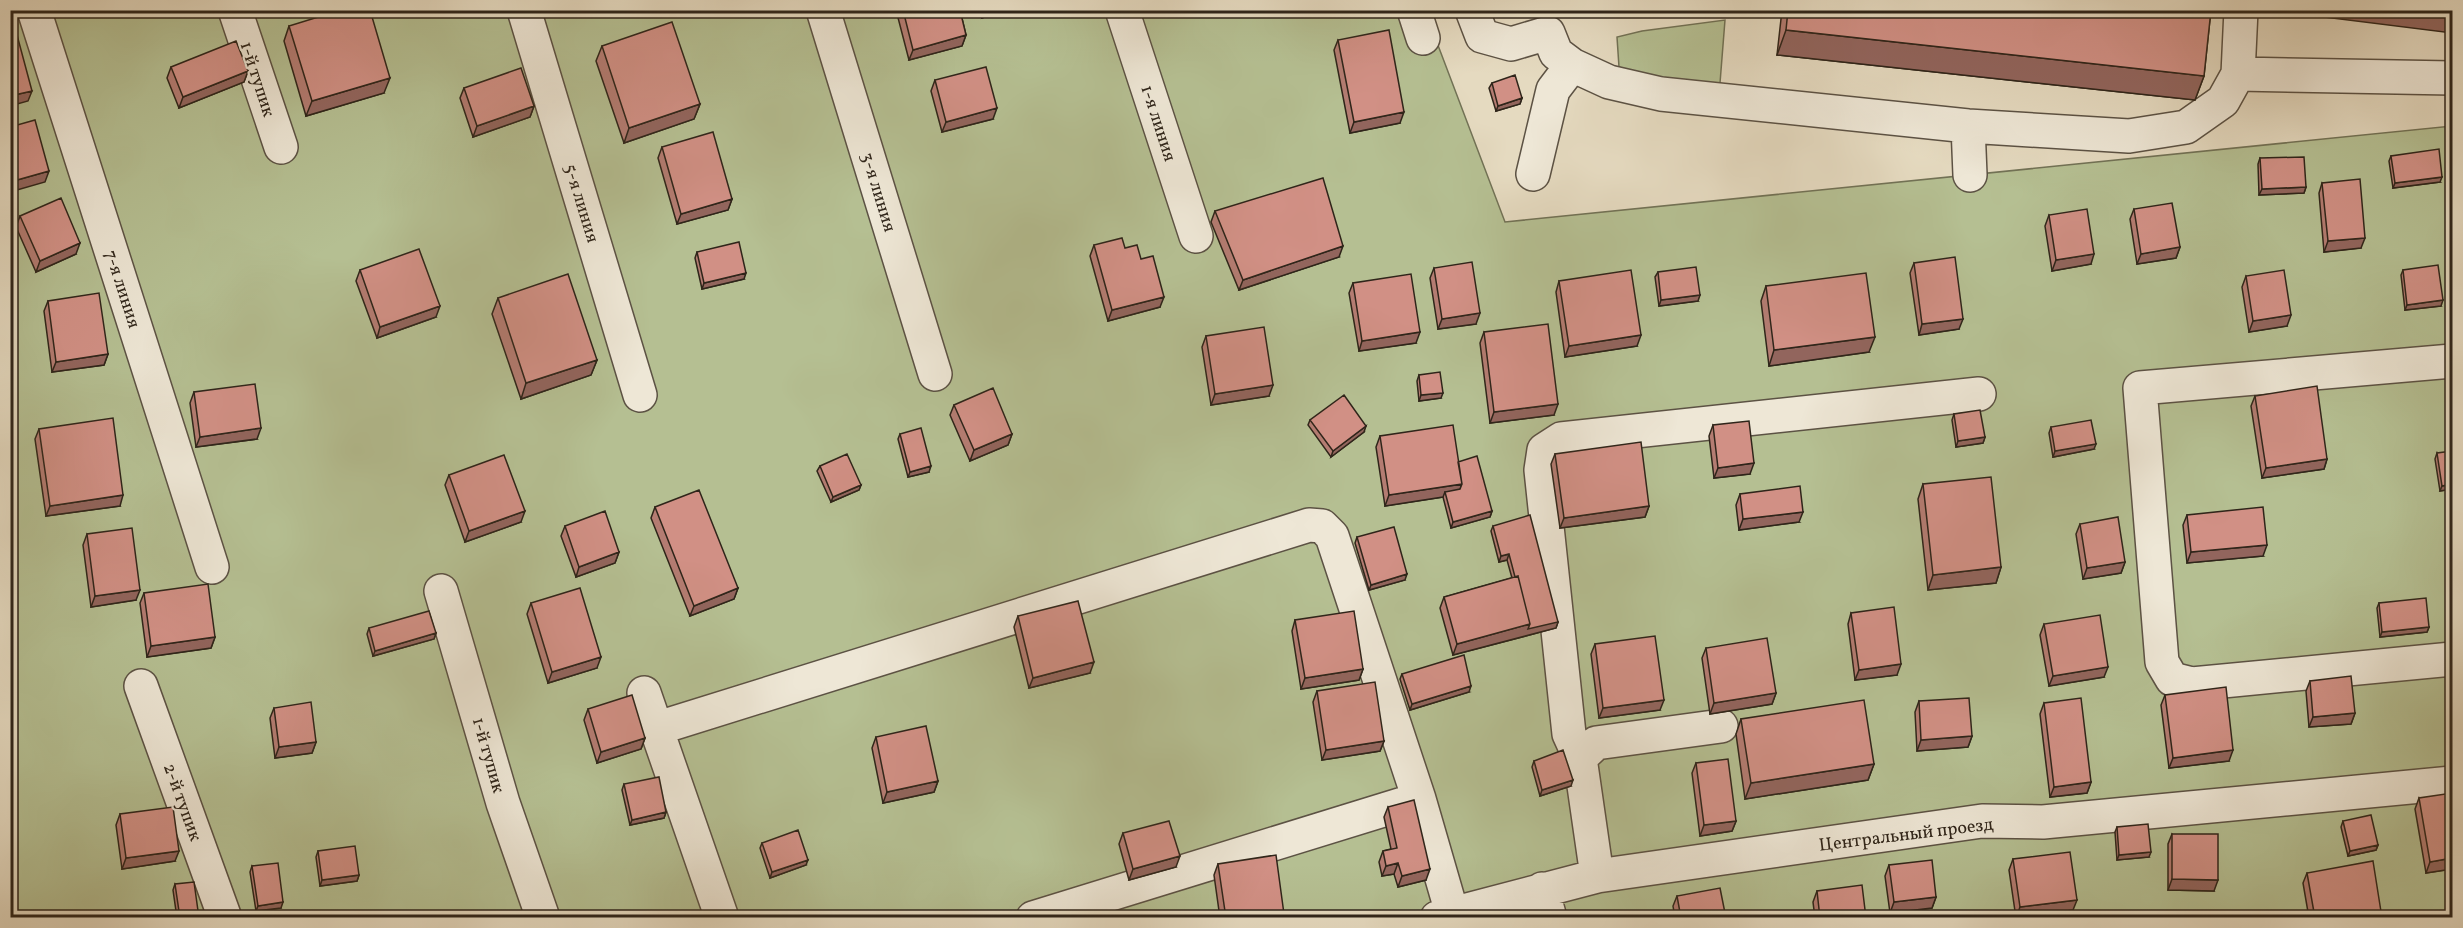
<svg xmlns="http://www.w3.org/2000/svg" width="2463" height="928" font-family="Vollkorn,serif">
	<style>
		.green { fill: #b5bf92; stroke: #727256; stroke-width: 1.5 }
		.lines { fill: none; stroke-linecap: round; stroke-linejoin: round }
		.minor-casing { stroke: #5c5244; stroke-width: 36 }
		.minor { stroke: #eee7d6; stroke-width: 33 }
		.wall { fill: #b47c72; stroke: #2f251a; stroke-width: 1.5 }
		.shaded-wall { fill: #92655d; stroke: #2f251a; stroke-width: 1.5 }
		.building { fill: #d19085; stroke: #2f251a; stroke-width: 1.5 }
		.labels { text-anchor: middle; stroke-width: 4.5; stroke-linejoin: round; paint-order: stroke }
		.street-label { font-size: 18px; fill: #2f251a; stroke: #eee7d6 }
	</style>
	<rect width="100%" height="100%" fill="#e5dac0"/>
	<filter id="stains"><feTurbulence type="fractalNoise" baseFrequency=".00333" numOctaves="4"/><feColorMatrix values="0 0 0 0 .2 0 0 0 0 .09 0 0 0 0 .02 0 0 0 .5 -.17"/></filter>
	<radialGradient id="worn" r=".72"><stop offset=".6" stop-color="#630" stop-opacity="0"/><stop offset="1" stop-color="#630" stop-opacity=".3"/></radialGradient>
	<path class="green" d="M10 11H1425L1505 222 2452 126V917H11Z
		M1725 20 1720 83 1659 81 1619 67 1617 37 1642 31Z"/>
	<g class="lines">
		<g class="minor-casing">
			<path id="minor" d="M34 10 212 567
				M235 10 281 147
				M524 10 640 395
				M823 10 935 374
				M1122 10 1196 236
				M1414 10 1423 38
				M1472 10 1482 36 1511 44 1548 33 1556 53 1572 65 1609 82 1661 94 1968 126 2129 136 2186 127 2223 101 2238 74 2241 10
				M2238 74 2452 78
				M1968 126 1970 175
				M1533 174 1553 90 1572 65
				M2452 361 2140 388 2162 662 2172 679 2192 684 2452 659
				M441 591 503 803 543 918
				M141 686 225 918
				M644 693 722 918
				M655 729 1309 525 1322 526 1332 536 1419 799 1452 913
				M1580 758 1596 743 1721 726
				M1597 876 1580 758 1569 734 1541 470 1544 450 1561 439 1979 394
				M1542 889 1550 918
				M1033 918 1419 799
				M1437 918 1597 876 1982 821 2043 822 2452 783"/>
		</g>
		<use href="#minor" class="minor"/>
	</g>
	<path class="wall" d="M896 10H960L966 35 962 46 909 60Z
		M980 10H1004L982 18Z
		M1782 10H2211L2204 76 2195 100 1777 55Z
		M289 26 384 93 306 116 284 41Z
		M1338 40 1400 123 1350 133 1334 50Z
		M602 46 700 104 694 119 624 143 596 61Z
		M171 67 248 71 244 82 179 108 167 78Z
		M935 80 993 119 942 132 931 91Z
		M1492 83 1522 98 1520 104 1496 111 1489 88Z
		M464 88 534 106 530 117 473 137 460 98Z
		M662 147 732 199 728 210 677 224 658 158Z
		M2391 156 2440 182 2393 188 2389 161Z
		M2260 158 2306 187 2304 193 2259 195 2258 164Z
		M2322 183 2361 248 2324 252 2319 193Z
		M2134 209 2180 247 2176 258 2137 264 2130 219Z
		M1215 211 1339 257 1239 290 1211 222Z
		M2049 215 2091 264 2052 271 2045 226Z
		M20 216 76 254 36 272 16 227Z
		M1094 245 1125 248 1141 259 1160 307 1108 321 1090 256Z
		M697 252 744 279 702 289 695 258Z
		M1914 263 1959 329 1919 335 1910 273Z
		M1434 268 1476 324 1438 329 1430 278Z
		M360 270 436 317 377 338 356 281Z
		M2403 270 2441 306 2405 310 2401 275Z
		M1658 272 1698 301 1659 306 1655 277Z
		M2246 276 2287 326 2249 332 2242 287Z
		M1559 281 1637 346 1565 357 1556 292Z
		M1353 283 1416 343 1359 351 1349 293Z
		M1766 286 1869 352 1769 366 1761 301Z
		M498 298 597 360 591 375 521 399 492 314Z
		M48 301 108 354 104 365 52 372 44 311Z
		M1484 332 1554 415 1490 423 1480 343Z
		M1206 336 1269 396 1211 405 1202 347Z
		M1419 375 1441 398 1419 401 1417 381Z
		M194 392 257 439 196 447 190 403Z
		M2255 396 2327 459 2324 469 2262 478 2251 406Z
		M954 405 1012 434 1008 445 970 461 950 415Z
		M1954 414 1985 437 1983 443 1956 447 1952 420Z
		M1310 420 1364 432 1331 457 1308 425Z
		M1713 425 1750 474 1714 478 1709 436Z
		M2051 427 2094 449 2053 457 2049 433Z
		M39 429 120 506 46 516 35 439Z
		M900 434 929 472 908 477 898 439Z
		M1380 436 1458 462 1492 511 1490 517 1451 528 1443 497 1385 506 1376 447Z
		M2437 453 2452 489 2440 491 2435 459Z
		M1555 454 1649 506 1645 517 1560 528 1551 464Z
		M820 466 861 485 859 490 831 502 817 471Z
		M449 475 521 522 465 542 445 485Z
		M1923 484 2001 567 1996 583 1928 590 1918 499Z
		M1740 494 1799 522 1739 530 1736 505Z
		M655 507 738 588 734 599 690 616 651 518Z
		M2187 515 2263 556 2187 563 2183 525Z
		M2080 524 2125 562 2121 573 2083 579 2076 534Z
		M565 526 619 552 615 563 576 577 561 536Z
		M1493 526 1558 622 1556 628 1453 655 1440 608 1444 597 1512 578 1507 560 1499 562 1491 531Z
		M87 534 136 600 91 607 83 545Z
		M1357 537 1405 580 1369 590 1355 543Z
		M144 593 215 637 211 648 147 657 140 603Z
		M531 603 597 668 548 683 527 614Z
		M2379 603 2429 627 2427 632 2380 637 2377 608Z
		M1851 613 1897 675 1855 680 1848 624Z
		M1018 616 1090 673 1029 688 1014 627Z
		M1295 620 1363 669 1359 680 1301 689 1292 631Z
		M2044 624 2104 677 2049 686 2040 635Z
		M369 628 436 633 434 639 373 656 367 634Z
		M1595 644 1660 710 1599 718 1591 654Z
		M1706 648 1776 693 1772 704 1710 714 1702 658Z
		M1402 674 1469 692 1410 710 1400 679Z
		M2310 681 2355 713 2351 724 2309 727 2306 691Z
		M1317 691 1384 741 1380 751 1322 760 1313 702Z
		M2165 695 2229 761 2169 768 2161 705Z
		M1919 701 1972 736 1968 747 1917 751 1915 712Z
		M2044 703 2091 782 2087 793 2050 797 2040 714Z
		M274 708 316 742 312 753 275 758 270 718Z
		M588 709 645 738 641 749 597 763 584 720Z
		M1741 719 1874 764 1868 780 1745 799 1736 734Z
		M876 737 938 781 934 792 883 803 872 748Z
		M1534 761 1571 786 1540 796 1532 767Z
		M1696 763 1736 821 1732 831 1700 836 1692 773Z
		M624 784 666 812 664 818 630 825 622 790Z
		M2419 798 2452 869 2426 873 2415 809Z
		M1388 807 1426 880 1398 887 1394 874 1382 876 1379 862 1383 851 1391 849 1384 817Z
		M120 814 175 861 122 869 116 825Z
		M2343 821 2378 845 2376 850 2348 856 2341 827Z
		M2117 827 2149 857 2117 860 2115 832Z
		M1123 833 1176 867 1129 880 1119 844Z
		M2172 834 2214 891 2168 890V844Z
		M762 843 806 865 770 878 760 848Z
		M318 851 359 875 357 881 320 886 316 857Z
		M2013 859 2073 910 2016 918 2009 870Z
		M1218 864 1284 914 1283 918H1220L1214 875Z
		M1889 865 1936 897 1932 908 1890 913 1885 876Z
		M252 866 281 908 256 911 250 872Z
		M2307 873 2382 918H2309L2303 883Z
		M175 884 199 918H177L173 890Z
		M1817 891 1866 918H1815L1813 902Z
		M1677 896 1726 918H1675L1673 906Z"/>
	<path class="shaded-wall" d="M985 10H1004L982 18Z
		M2276 10H2452V33L2276 11Z
		M1786 30 2204 76 2195 100 1777 55Z
		M966 35 962 46 909 60 913 50Z
		M248 71 244 82 179 108 183 97Z
		M390 78 384 93 306 116 312 101Z
		M32 91 28 101 10 106V96Z
		M1522 98 1520 104 1496 111 1498 106Z
		M700 104 694 119 624 143 629 128Z
		M534 106 530 117 473 137 477 126Z
		M997 108 993 119 942 132 946 122Z
		M1404 112 1400 123 1350 133 1354 122Z
		M49 171 45 182 10 192V182Z
		M2442 177 2440 182 2393 188 2395 183Z
		M2306 187 2304 193 2259 195 2262 189Z
		M732 199 728 210 677 224 681 214Z
		M2365 238 2361 248 2324 252 2328 241Z
		M80 243 76 254 36 272 40 261Z
		M1343 246 1339 257 1239 290 1243 280Z
		M2180 247 2176 258 2137 264 2141 254Z
		M2094 254 2091 264 2052 271 2056 260Z
		M746 273 744 279 702 289 704 283Z
		M1700 295 1698 301 1659 306 1661 300Z
		M1164 297 1160 307 1108 321 1112 310Z
		M2443 300 2441 306 2405 310 2407 305Z
		M440 306 436 317 377 338 380 327Z
		M1480 313 1476 324 1438 329 1442 319Z
		M2291 315 2287 326 2249 332 2253 321Z
		M1963 319 1959 329 1919 335 1922 324Z
		M1420 332 1416 343 1359 351 1362 341Z
		M1641 335 1637 346 1565 357 1569 346Z
		M1875 337 1869 352 1769 366 1774 350Z
		M108 354 104 365 52 372 56 362Z
		M597 360 591 375 521 399 526 383Z
		M1273 385 1269 396 1211 405 1215 394Z
		M1443 393 1441 398 1419 401 1421 395Z
		M1558 404 1554 415 1490 423 1494 412Z
		M1366 426 1364 432 1331 457 1333 451Z
		M261 428 257 439 196 447 200 437Z
		M1012 434 1008 445 970 461 974 450Z
		M1985 437 1983 443 1956 447 1958 441Z
		M2096 444 2094 449 2053 457 2055 451Z
		M2327 459 2324 469 2262 478 2266 468Z
		M1754 463 1750 474 1714 478 1718 468Z
		M931 466 929 472 908 477 910 472Z
		M1462 484 1458 495 1445 492 1443 497 1385 506 1389 495Z
		M2452 484V489L2440 491 2442 486Z
		M861 485 859 490 831 502 833 497Z
		M123 495 120 506 46 516 50 506Z
		M1649 506 1645 517 1560 528 1564 518Z
		M10 511H16L12 521 10 522Z
		M525 511 521 522 465 542 469 531Z
		M1492 511 1490 517 1451 528 1453 522Z
		M1803 512 1799 522 1739 530 1743 519Z
		M2267 545 2263 556 2187 563 2191 552Z
		M619 552 615 563 576 577 579 567Z
		M1509 554 1507 560 1499 562 1501 556Z
		M2125 562 2121 573 2083 579 2087 568Z
		M2001 567 1996 583 1928 590 1933 575Z
		M1407 574 1405 580 1369 590 1371 585Z
		M738 588 734 599 690 616 694 606Z
		M140 590 136 600 91 607 95 596Z
		M1558 622 1556 628 1453 655 1457 644 1530 624Z
		M2429 627 2427 632 2380 637 2382 632Z
		M436 633 434 639 373 656 375 651Z
		M215 637 211 648 147 657 151 646Z
		M601 657 597 668 548 683 552 672Z
		M1094 662 1090 673 1029 688 1033 678Z
		M1901 664 1897 675 1855 680 1859 670Z
		M2108 667 2104 677 2049 686 2053 676Z
		M1363 669 1359 680 1301 689 1305 678Z
		M1471 686 1469 692 1410 710 1412 704Z
		M1776 693 1772 704 1710 714 1714 703Z
		M1664 700 1660 710 1599 718 1603 708Z
		M2355 713 2351 724 2309 727 2313 717Z
		M1972 736 1968 747 1917 751 1921 740Z
		M645 738 641 749 597 763 601 752Z
		M1384 741 1380 751 1322 760 1326 750Z
		M316 742 312 753 275 758 279 747Z
		M2233 750 2229 761 2169 768 2173 758Z
		M1874 764 1868 780 1745 799 1751 783Z
		M1573 780 1571 786 1540 796 1542 790Z
		M938 781 934 792 883 803 887 792Z
		M2091 782 2087 793 2050 797 2054 787Z
		M666 812 664 818 630 825 632 820Z
		M1736 821 1732 831 1700 836 1704 825Z
		M2378 845 2376 850 2348 856 2350 851Z
		M179 851 175 861 122 869 126 858Z
		M2151 852 2149 857 2117 860 2119 855Z
		M1180 856 1176 867 1129 880 1133 869Z
		M2452 858V869L2426 873 2430 862Z
		M808 860 806 865 770 878 772 872Z
		M1398 863 1394 874 1382 876 1386 866Z
		M1430 869 1426 880 1398 887 1402 876Z
		M359 875 357 881 320 886 322 880Z
		M2172 879 2218 880 2214 891 2168 890Z
		M1936 897 1932 908 1890 913 1894 902Z
		M2077 900 2073 910 2016 918 2020 907Z
		M283 902 281 908 256 911 258 906Z
		M1284 914 1283 918H1258Z"/>
	<path class="building" d="M341 10H370L390 78 312 101 289 26Z
		M903 10H960L966 35 913 50Z
		M1788 10H2211L2204 76 1786 30Z
		M672 22 700 104 629 128 602 46Z
		M1389 30 1404 112 1354 122 1338 40Z
		M17 35 32 91 10 96V37Z
		M236 41 248 71 183 97 171 67Z
		M986 67 997 108 946 122 935 80Z
		M521 68 534 106 477 126 464 88Z
		M1515 75 1522 98 1498 106 1492 83Z
		M35 120 49 171 10 182V127Z
		M713 132 732 199 681 214 662 147Z
		M2439 149 2442 177 2395 183 2391 156Z
		M2304 157 2306 187 2262 189 2260 158Z
		M1323 178 1343 246 1243 280 1215 211Z
		M2360 179 2365 238 2328 241 2322 183Z
		M61 198 80 243 40 261 20 216Z
		M2172 203 2180 247 2141 254 2134 209Z
		M2087 209 2094 254 2056 260 2049 215Z
		M1122 238 1125 248 1137 245 1141 259 1153 256 1164 297 1112 310 1094 245Z
		M739 242 746 273 704 283 697 252Z
		M419 249 440 306 380 327 360 270Z
		M1955 257 1963 319 1922 324 1914 263Z
		M1472 262 1480 313 1442 319 1434 268Z
		M2438 265 2443 300 2407 305 2403 270Z
		M1696 267 1700 295 1661 300 1658 272Z
		M1631 270 1641 335 1569 346 1559 281Z
		M2284 270 2291 315 2253 321 2246 276Z
		M1866 273 1875 337 1774 350 1766 286Z
		M568 274 597 360 526 383 498 298Z
		M1411 274 1420 332 1362 341 1353 283Z
		M99 293 108 354 56 362 48 301Z
		M1548 324 1558 404 1494 412 1484 332Z
		M1264 327 1273 385 1215 394 1206 336Z
		M1440 372 1443 393 1421 395 1419 375Z
		M255 384 261 428 200 437 194 392Z
		M2317 386 2327 459 2266 468 2255 396Z
		M993 388 1012 434 974 450 954 405Z
		M1344 395 1366 426 1333 451 1310 420Z
		M1980 410 1985 437 1958 441 1954 414Z
		M113 418 123 495 50 506 39 429Z
		M2091 420 2096 444 2055 451 2051 427Z
		M1749 421 1754 463 1718 468 1713 425Z
		M1453 425 1462 484 1389 495 1380 436Z
		M921 428 931 466 910 472 900 434Z
		M1641 442 1649 506 1564 518 1555 454Z
		M2452 451V484L2442 486 2437 453Z
		M847 454 861 485 833 497 820 466Z
		M504 455 525 511 469 531 449 475Z
		M1477 456 1492 511 1453 522 1445 492 1460 489 1462 484 1458 462Z
		M10 471 16 511H10Z
		M1991 477 2001 567 1933 575 1923 484Z
		M1800 486 1803 512 1743 519 1740 494Z
		M699 490 738 588 694 606 655 507Z
		M2263 507 2267 545 2191 552 2187 515Z
		M605 511 619 552 579 567 565 526Z
		M1530 515 1558 622 1528 629 1530 624 1518 576 1515 577 1509 554 1501 556 1493 526Z
		M2118 517 2125 562 2087 568 2080 524Z
		M1394 527 1407 574 1371 585 1357 537Z
		M132 528 140 590 95 596 87 534Z
		M1518 576 1530 624 1457 644 1444 597Z
		M208 584 215 637 151 646 144 593Z
		M580 588 601 657 552 672 531 603Z
		M2426 598 2429 627 2382 632 2379 603Z
		M1078 601 1094 662 1033 678 1018 616Z
		M1894 607 1901 664 1859 670 1851 613Z
		M429 611 436 633 375 651 369 628Z
		M1354 611 1363 669 1305 678 1295 620Z
		M2100 615 2108 667 2053 676 2044 624Z
		M1655 636 1664 700 1603 708 1595 644Z
		M1767 638 1776 693 1714 703 1706 648Z
		M1464 655 1471 686 1412 704 1402 674Z
		M2351 676 2355 713 2313 717 2310 681Z
		M1375 682 1384 741 1326 750 1317 691Z
		M2226 687 2233 750 2173 758 2165 695Z
		M632 695 645 738 601 752 588 709Z
		M1969 698 1972 736 1921 740 1919 701Z
		M2081 698 2091 782 2054 787 2044 703Z
		M1864 700 1874 764 1751 783 1741 719Z
		M311 702 316 742 279 747 274 708Z
		M926 726 938 781 887 792 876 737Z
		M1563 750 1573 780 1542 790 1534 761Z
		M1728 759 1736 821 1704 825 1696 763Z
		M659 777 666 812 632 820 624 784Z
		M2452 793V858L2430 862 2419 798Z
		M1414 800 1430 869 1402 876 1398 863 1386 866 1383 851 1397 848 1388 807Z
		M173 807 179 851 126 858 120 814Z
		M2371 815 2378 845 2350 851 2343 821Z
		M1169 821 1180 856 1133 869 1123 833Z
		M2148 824 2151 852 2119 855 2117 827Z
		M798 830 808 860 772 872 762 843Z
		M2172 834H2218V880L2172 879Z
		M355 846 359 875 322 880 318 851Z
		M2070 852 2077 900 2020 907 2013 859Z
		M1276 855 1284 914 1258 918H1226L1218 864Z
		M1932 860 1936 897 1894 902 1889 865Z
		M2373 861 2382 918H2315L2307 873Z
		M278 863 283 902 258 906 252 866Z
		M194 882 199 918H180L175 884Z
		M1862 885 1866 918H1820L1817 891Z
		M1720 888 1726 918H1681L1677 896Z
		M153 914H164L173 918H145Z"/>
	<g class="labels">
		<g class="street-label">
			<text transform="translate(258 79) rotate(72)" y="6">1-й тупик</text>
			<text transform="translate(1159 123) rotate(72)" y="6">1-я линия</text>
			<text transform="translate(879 192) rotate(73)" y="6">3-я линия</text>
			<text transform="translate(582 203) rotate(73)" y="6">5-я линия</text>
			<text transform="translate(123 289) rotate(72)" y="6">7-я линия</text>
			<text transform="translate(489 755) rotate(74)" y="6">1-й тупик</text>
			<text transform="translate(183 802) rotate(70)" y="6">2-й тупик</text>
			<text transform="translate(1906 834) rotate(-7)" y="6">Центральный проезд</text>
		</g>
	</g>
	<rect width="2463" height="928" fill="none" stroke="#e5dac0" stroke-width="36"/>
	<rect x="12" y="12" width="2439" height="904" fill="none" stroke="#2f251a" stroke-width="3"/>
	<rect x="18" y="18" width="2427" height="892" fill="none" stroke="#2f251a" stroke-width="1.5"/>
	<rect width="100%" height="100%" filter="url(#stains)"/>
	<rect width="100%" height="100%" fill="url(#worn)"/>
</svg>
